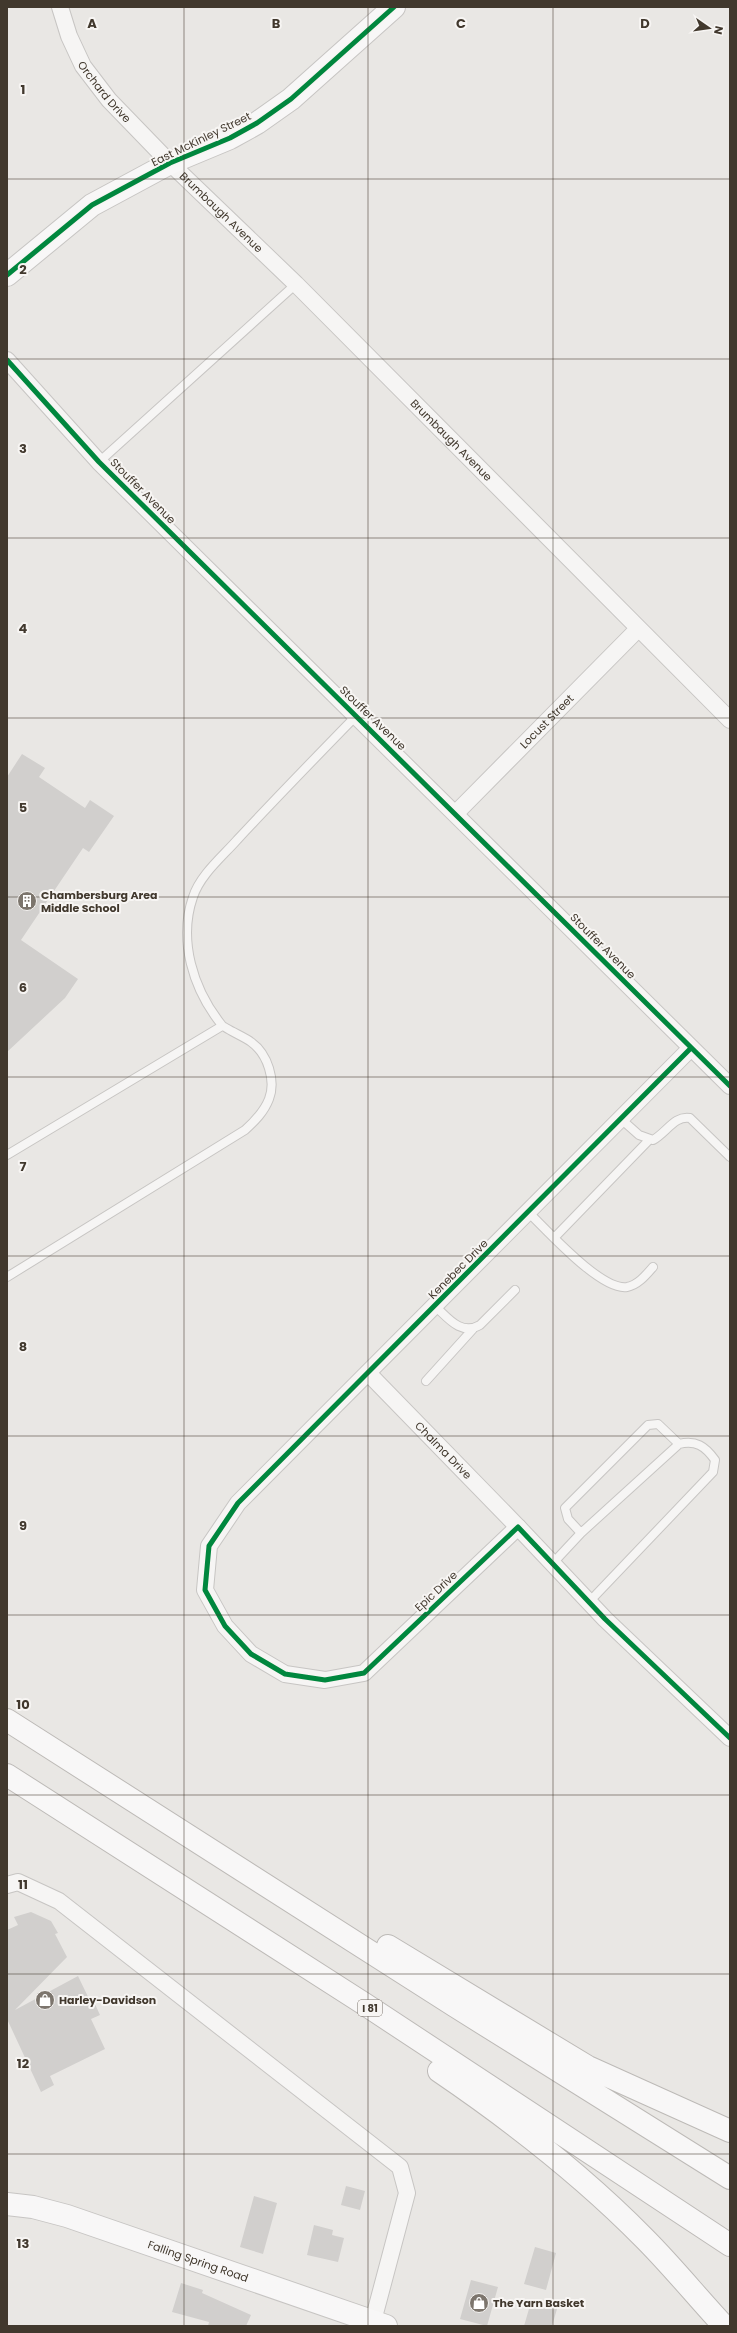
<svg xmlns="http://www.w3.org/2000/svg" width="737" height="2333" font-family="Poppins,sans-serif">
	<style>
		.building { fill: #d1cfcd }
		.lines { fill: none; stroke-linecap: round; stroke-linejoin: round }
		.lane-casing { stroke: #c7c5c3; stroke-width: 10 }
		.street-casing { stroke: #c7c5c3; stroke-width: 18 }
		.secondary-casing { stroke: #c7c5c3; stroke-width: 24 }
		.highway-casing { stroke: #bdbab7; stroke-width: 24 }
		.lane { stroke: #f6f5f4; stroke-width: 8 }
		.street { stroke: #f6f5f4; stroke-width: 16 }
		.secondary { stroke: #f8f7f7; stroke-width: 22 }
		.highway { stroke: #f8f7f7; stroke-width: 22 }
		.cycleway-casing { stroke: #f7f5f3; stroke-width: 8 }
		.cycleway { stroke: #00873e; stroke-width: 5 }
		.grid { fill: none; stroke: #41382d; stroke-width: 1; stroke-opacity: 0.55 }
		.labels { text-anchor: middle; stroke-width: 4; stroke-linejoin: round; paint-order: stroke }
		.shield { fill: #f7f5f3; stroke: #787168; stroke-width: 1 }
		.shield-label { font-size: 10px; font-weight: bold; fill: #41382d }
		.street-label { font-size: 11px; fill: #41382d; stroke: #f7f5f3 }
		.poi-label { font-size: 11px; font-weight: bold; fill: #41382d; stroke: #f7f5f3; text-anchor: start }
		.grid-label { font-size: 13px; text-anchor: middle; font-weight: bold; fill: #41382d; stroke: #f7f5f3; stroke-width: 4; stroke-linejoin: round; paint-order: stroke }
	</style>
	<rect width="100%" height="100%" fill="#e9e7e4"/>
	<path class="building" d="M22 754 45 768 39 777 85 808 90 800 114 816 89 852 83 848 21 940 78 979 65 998 7 1052V777Z
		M31 1912 51 1921 58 1933 55 1934 67 1957 15 2010 78 1976 91 2003 94 2002 100 2015 91 2019 105 2049 50 2076 54 2085 41 2092 7 2019V1930L18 1925 14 1917Z
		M346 2186 365 2191 360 2210 341 2205Z
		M254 2196 277 2203 263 2254 240 2247Z
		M314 2225 333 2230 332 2235 344 2238 338 2262 307 2255Z
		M535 2247 556 2253 546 2290 524 2284Z
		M471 2280 498 2287 487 2326 460 2319Z
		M181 2283 203 2290 202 2293 251 2315 246 2326H208L209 2322 172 2312Z
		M531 2302 557 2309 552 2326H524Z"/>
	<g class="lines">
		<g class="lane-casing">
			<path id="lane" d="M99 462 296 284
				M621 1119 639 1135 653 1140C666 1133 675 1115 690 1118L730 1157
				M7 1155 222 1026
				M528 1212C547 1230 601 1291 627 1287 638 1285 646 1275 653 1267
				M555 1237 650 1139
				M7 1277 245 1130C255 1121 264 1112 269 1099 276 1081 268 1054 251 1042 245 1037 223 1028 221 1024 193 989 178 940 193 897 200 875 222 857 237 840 276 798 316 757 356 716
				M435 1306C448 1318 461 1336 480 1325L515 1290
				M426 1381 473 1329
				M581 1533 568 1519 565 1508 648 1425 658 1424 679 1444
				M553 1563 581 1533 679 1444C696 1440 705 1446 715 1460L713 1472 589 1602"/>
		</g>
		<g class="street-casing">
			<g id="street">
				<path id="s1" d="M60 7 69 36 83 66 109 100 170 163 296 284 730 720"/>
				<path d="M7 360 99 462 730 1086"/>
				<path id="s2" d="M456 813 638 629"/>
				<path d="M691 1048 238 1503 209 1546 205 1590 225 1626 251 1654 285 1674 325 1680 364 1673 518 1527 605 1619 730 1738"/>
				<path id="s3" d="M368 1373 518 1527"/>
				<path d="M7 1885 18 1882 59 1901 400 2167 407 2193 373 2321"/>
			</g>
		</g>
		<g class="secondary-casing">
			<g id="secondary">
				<path d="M7 275 92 205 170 163 230 138 257 123 291 99 394 7"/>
				<path id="s4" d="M7 2204 33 2207 67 2216 386 2326"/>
			</g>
		</g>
		<g class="highway-casing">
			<path id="highway" d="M7 1720 455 2006 730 2178
				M7 1775 366 2005 730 2245
				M388 1946 588 2067 730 2131
				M439 2071C511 2120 583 2176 644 2238 672 2266 697 2297 724 2326"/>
		</g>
		<use href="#lane" class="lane"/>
		<use href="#street" class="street"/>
		<use href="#secondary" class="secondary"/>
		<use href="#highway" class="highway"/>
		<g class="cycleway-casing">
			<path id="cycleway" d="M7 275 92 205 170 163 230 138 257 123 291 99 394 7
				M7 360 99 462 730 1086
				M691 1048 238 1503 209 1546 205 1590 225 1626 251 1654 285 1674 325 1680 364 1673 518 1527 605 1619 730 1738"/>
		</g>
		<use href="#cycleway" class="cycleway"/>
	</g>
	<path class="grid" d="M184 7V2326M368 7V2326M553 7V2326M7 179H730M7 359H730M7 538H730M7 718H730M7 897H730M7 1077H730M7 1256H730M7 1436H730M7 1615H730M7 1795H730M7 1974H730M7 2154H730"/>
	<defs>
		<g id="building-disc" transform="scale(1)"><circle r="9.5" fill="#7c756d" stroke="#f7f5f3"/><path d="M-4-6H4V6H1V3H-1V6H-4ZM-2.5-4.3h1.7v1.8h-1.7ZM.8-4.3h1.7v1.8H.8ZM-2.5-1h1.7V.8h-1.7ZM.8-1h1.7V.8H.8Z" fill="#fff"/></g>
		<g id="shop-disc" transform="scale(1)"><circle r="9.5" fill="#7c756d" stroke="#f7f5f3"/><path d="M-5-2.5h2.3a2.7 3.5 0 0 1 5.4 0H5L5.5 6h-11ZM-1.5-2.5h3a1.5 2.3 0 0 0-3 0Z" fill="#fff"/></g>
	</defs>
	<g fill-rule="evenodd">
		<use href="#building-disc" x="27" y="901"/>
		<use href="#shop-disc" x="45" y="2000"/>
		<use href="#shop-disc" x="479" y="2303"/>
	</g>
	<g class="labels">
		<rect class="shield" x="358" y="2000" width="24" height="16" rx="3"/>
		<g class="shield-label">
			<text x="370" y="2012">I 81</text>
		</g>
		<g class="street-label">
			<text dy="4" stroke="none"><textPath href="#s1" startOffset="97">Orchard Drive</textPath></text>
			<text transform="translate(201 139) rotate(-26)" y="4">East McKinley Street</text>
			<text dy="4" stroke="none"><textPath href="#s1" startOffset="265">Brumbaugh Avenue</textPath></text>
			<text dy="4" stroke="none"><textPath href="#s1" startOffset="589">Brumbaugh Avenue</textPath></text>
			<text transform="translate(143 491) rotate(45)" y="4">Stouffer Avenue</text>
			<text transform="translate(373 718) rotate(44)" y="4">Stouffer Avenue</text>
			<text dy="4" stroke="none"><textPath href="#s2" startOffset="129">Locust Street</textPath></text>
			<text transform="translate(603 946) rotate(45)" y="4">Stouffer Avenue</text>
			<text transform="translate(458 1269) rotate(-45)" y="4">Kenebec Drive</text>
			<text dy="4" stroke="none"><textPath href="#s3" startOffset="108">Chalma Drive</textPath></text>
			<text transform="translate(436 1591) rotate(-43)" y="4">Epic Drive</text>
			<text dy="4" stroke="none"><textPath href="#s4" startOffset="200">Falling Spring Road</textPath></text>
		</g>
		<g class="poi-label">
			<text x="41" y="899">Chambersburg Area<tspan x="41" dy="13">Middle School</tspan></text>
			<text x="59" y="2004">Harley-Davidson</text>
			<text x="493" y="2307">The Yarn Basket</text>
		</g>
	</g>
	<g class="grid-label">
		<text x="92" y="28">A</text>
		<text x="276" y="28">B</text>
		<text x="461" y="28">C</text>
		<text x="645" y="28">D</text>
		<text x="23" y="94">1</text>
		<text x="23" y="274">2</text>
		<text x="23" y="453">3</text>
		<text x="23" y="633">4</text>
		<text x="23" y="812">5</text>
		<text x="23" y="992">6</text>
		<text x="23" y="1171">7</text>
		<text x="23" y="1351">8</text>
		<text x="23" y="1530">9</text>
		<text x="23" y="1709">10</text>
		<text x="23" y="1889">11</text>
		<text x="23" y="2068">12</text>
		<text x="23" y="2248">13</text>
	</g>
	<rect width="737" height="2333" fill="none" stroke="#41382d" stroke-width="16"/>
	<g transform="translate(709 28) rotate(103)" stroke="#f7f5f3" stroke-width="3" paint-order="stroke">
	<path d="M0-3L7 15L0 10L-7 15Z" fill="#41382d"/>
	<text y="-6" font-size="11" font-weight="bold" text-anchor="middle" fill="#41382d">N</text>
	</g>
</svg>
